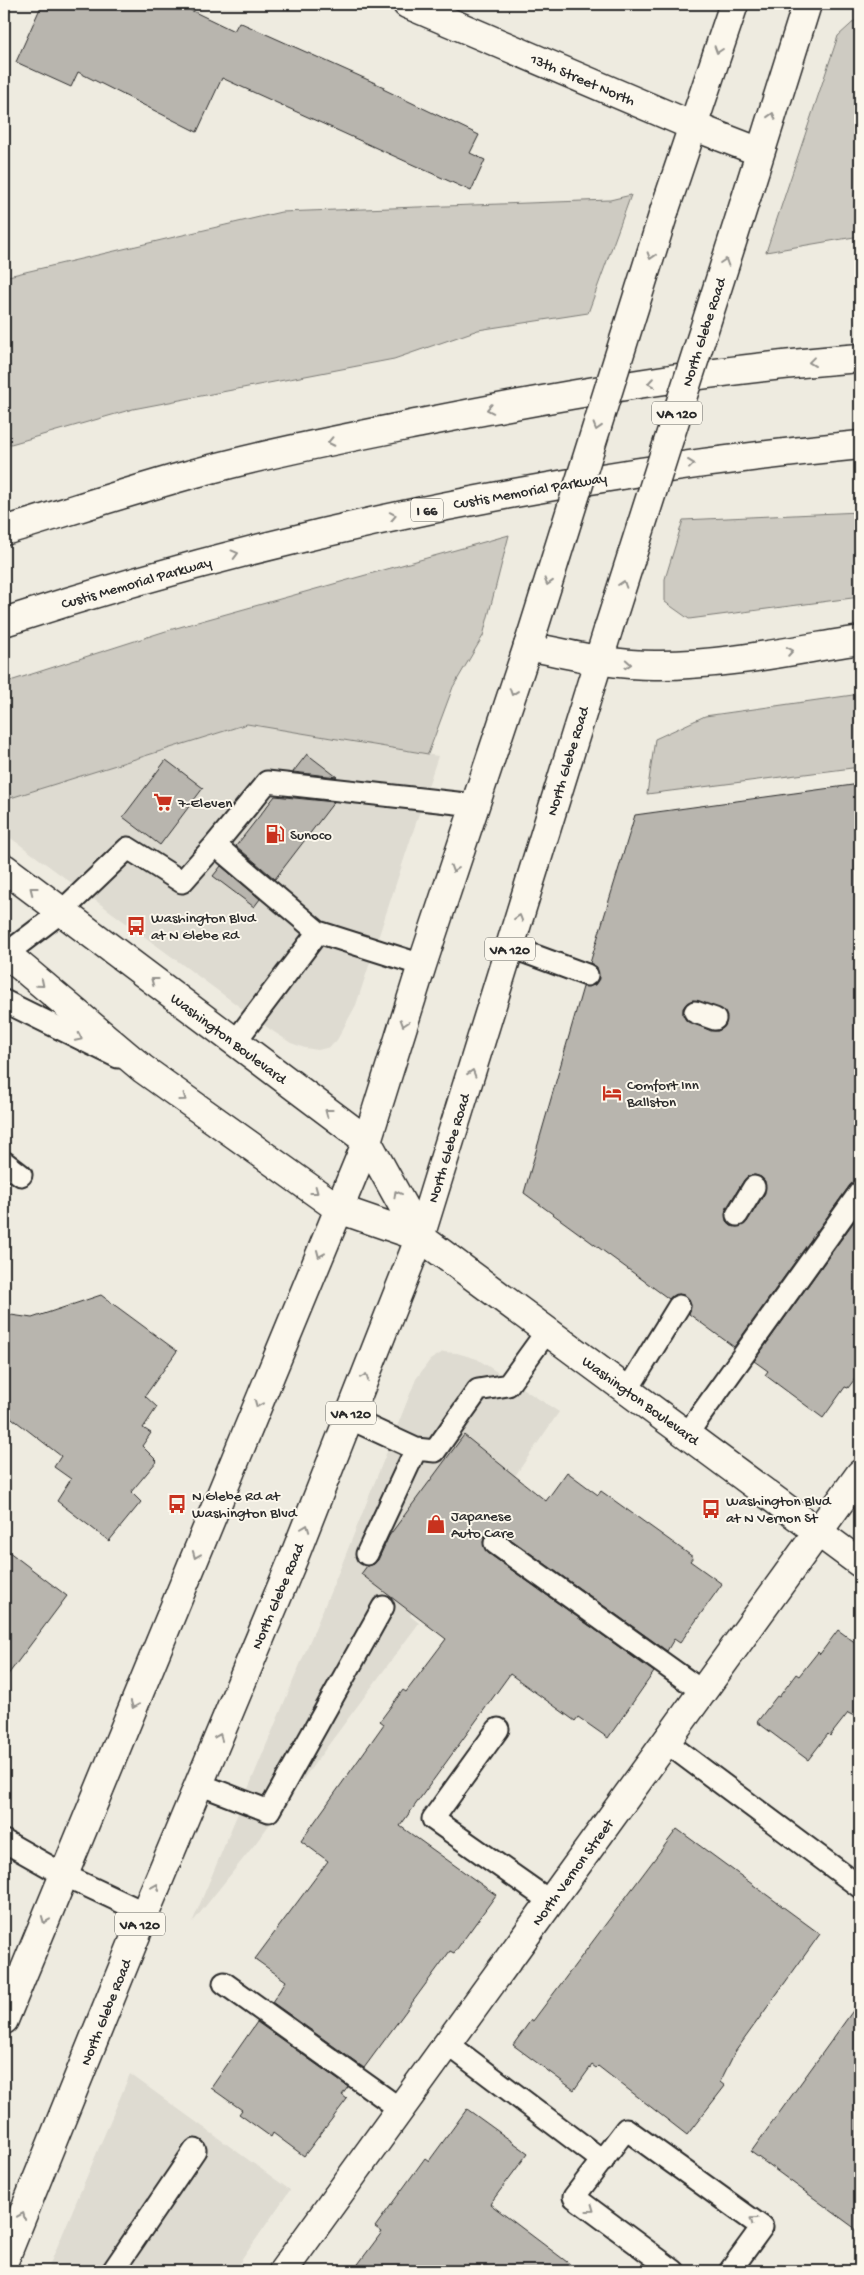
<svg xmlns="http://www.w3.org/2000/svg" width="864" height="2275" font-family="'Gochi Hand',sans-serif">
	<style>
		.built { fill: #dedbd1 }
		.green { fill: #cecbc2; stroke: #7c7b76 }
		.building { fill: #b8b5ae; stroke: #2b2b2b; fill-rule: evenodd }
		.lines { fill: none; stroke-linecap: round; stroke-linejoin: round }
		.service-casing { stroke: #2b2b2b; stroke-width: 25 }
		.minor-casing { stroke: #2b2b2b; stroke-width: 31 }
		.secondary-casing { stroke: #2b2b2b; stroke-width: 31 }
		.primary-casing { stroke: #2b2b2b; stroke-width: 31 }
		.motorway-casing { stroke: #2b2b2b; stroke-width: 31 }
		.service { stroke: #fbf7ec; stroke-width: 21 }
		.minor { stroke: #fbf7ec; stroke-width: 28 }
		.secondary { stroke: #fbf7ec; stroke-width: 28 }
		.primary { stroke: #fbf7ec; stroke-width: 28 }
		.motorway { stroke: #fbf7ec; stroke-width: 28 }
		.primary-bridge-casing { stroke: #2b2b2b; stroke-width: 31; stroke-linecap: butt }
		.primary-bridge { stroke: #fbf7ec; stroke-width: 28 }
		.oneway { stroke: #93918c }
		.labels { text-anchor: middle; stroke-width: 4; stroke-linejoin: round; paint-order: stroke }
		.shield { fill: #fbf7ec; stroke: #696865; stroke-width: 1 }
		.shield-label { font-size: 14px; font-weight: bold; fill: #2b2b2b }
		.street-label { font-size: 15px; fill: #2b2b2b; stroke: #fbf7ec }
		.poi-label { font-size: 15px; fill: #2b2b2b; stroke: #fbf7ec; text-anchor: start }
	</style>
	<rect width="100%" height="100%" fill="#eeebe0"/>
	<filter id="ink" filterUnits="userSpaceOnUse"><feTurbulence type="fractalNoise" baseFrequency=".02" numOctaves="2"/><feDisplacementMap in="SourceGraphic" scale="10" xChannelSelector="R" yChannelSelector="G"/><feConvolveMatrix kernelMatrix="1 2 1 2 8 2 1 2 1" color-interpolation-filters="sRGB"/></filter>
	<g filter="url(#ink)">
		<path class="built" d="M247 724 438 756 356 1005 337 1040 330 1047 318 1050 305 1048 291 1043 271 1030 4 833V800Z
			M443 1352 457 1353 477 1359 559 1412 515 1476 410 1616 419 1623 255 1844 192 1923 342 1564 416 1379 430 1360Z
			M130 2074 290 2190 234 2271H47Z"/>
		<path class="green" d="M860 16V236L766 252 838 36Z
			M631 195 588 313 478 330 394 359 133 409 4 446V277L281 212 610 200Z
			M860 512V597L689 619 665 602V579L683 520Z
			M509 535 483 636 453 687 428 754 247 724 4 800V683L169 630Z
			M860 694V767L647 794 655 739 705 716Z"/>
		<path class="building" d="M42 4H178L234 31 239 22 384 87 383 89 479 135 470 153 485 160 471 191 222 78 197 132 78 72 71 87 16 62Z
			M307 754 337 777 293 772Z
			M166 760 203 788 160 845 123 817Z
			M860 784V1180L850 1185 734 1347 689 1314 691 1306 686 1296 679 1294 669 1299 524 1193 583 987 595 985 599 979 597 967 590 963 635 815ZM693 1000 724 1011 727 1017 723 1028 718 1031H711L686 1020 683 1015V1008L687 1003ZM755 1175 761 1177 765 1181V1193L747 1222 737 1227 731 1226 726 1221V1209L744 1180 748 1176Z
			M275 796 334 802 275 879 236 846Z
			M221 866 260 899 254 907 213 876Z
			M860 1213V1372L848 1388 845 1387 823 1418 765 1375 768 1371 754 1361Z
			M101 1295 177 1351 145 1396 157 1407 143 1428 151 1433 142 1446 157 1461 131 1492 141 1502 109 1541 57 1501 71 1479 54 1467 61 1456 4 1412V1314L32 1318Z
			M464 1435 546 1501 567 1472 598 1495 601 1491 693 1557 690 1561 722 1584 680 1643 674 1639 667 1651 502 1533 496 1531 485 1535 483 1542 488 1553 654 1672 608 1738 578 1717 575 1721 510 1674 400 1826 496 1895 454 1953 450 1951 364 2068 272 2002 286 1981 255 1959 328 1861 301 1841 384 1724 380 1721 403 1690 406 1692 446 1639 361 1574 367 1566 374 1564 378 1560 389 1536Z
			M4 1548 67 1596 4 1680Z
			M838 1630 860 1646V1719L848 1713 830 1736 828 1734 808 1760 757 1722 777 1696 779 1697 796 1674 799 1676 818 1652 820 1654Z
			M677 1829 820 1934 735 2052 720 2082 725 2086 687 2135 598 2066 596 2068 592 2065 574 2090 513 2045 531 2020 533 2021Z
			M860 2001V2232L751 2152Z
			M257 2022 348 2087 342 2095 347 2099 304 2156 273 2133 271 2137 239 2114 242 2110 211 2088Z
			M467 2109 528 2153 490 2204 579 2271H353L382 2232 375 2227 425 2158 429 2161Z"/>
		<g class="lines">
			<g class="service-casing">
				<path id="service" d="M511 947 587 975
					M6 954 61 912 128 848 182 882 215 845
					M422 965 318 932 215 845 267 782 475 805
					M4 1001 118 1057
					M695 1012 715 1019
					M235 1042 318 932
					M4 1162 21 1175
					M737 1215 754 1187
					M628 1389 679 1306
					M349 1418 416 1449 435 1451 478 1390 508 1385 547 1331
					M687 1434 860 1192
					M495 1543 703 1692
					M367 1554 416 1449
					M498 1729 433 1819 551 1902
					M666 1742 860 1887
					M199 1784 269 1811 383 1607
					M4 1841 64 1875 145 1913
					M224 1983 400 2109
					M448 2044 603 2161
					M113 2271 195 2150
					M674 2271 574 2197 626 2129 762 2227 730 2271"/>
			</g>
			<g class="minor-casing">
				<path id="minor" d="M407 4 693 126 760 152
					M283 2271 860 1474"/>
			</g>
			<g class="secondary-casing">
				<path id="secondary" d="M4 868 367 1141 420 1237
					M4 952 143 1069 339 1209 420 1237 860 1563"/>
			</g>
			<g class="primary-casing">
				<path id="primary" d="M747 195 807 4
					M665 209 734 4
					M4 2020 367 1141 422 965 532 634
					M4 2261 145 1913 294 1557 420 1237 608 630"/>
			</g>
			<g class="motorway-casing">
				<path id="motorway" d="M4 531C63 513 121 494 181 477 259 455 341 439 421 423 566 394 713 369 860 358
					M4 622C283 531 568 473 860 445
					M528 646C572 655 615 666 660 665 727 665 794 650 860 640"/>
			</g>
			<use href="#service" class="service"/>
			<use href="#minor" class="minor"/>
			<use href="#secondary" class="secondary"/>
			<use href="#primary" class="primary"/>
			<use href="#motorway" class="motorway"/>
			<g class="primary-bridge-casing">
				<path id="primary-bridge" d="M608 630 747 195
					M532 634 665 209"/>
			</g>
			<use href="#primary-bridge" class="primary-bridge"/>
		</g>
		<defs><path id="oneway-chevron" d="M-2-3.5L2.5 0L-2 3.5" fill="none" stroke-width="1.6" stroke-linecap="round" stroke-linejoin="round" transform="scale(1.25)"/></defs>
		<g class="oneway">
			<use href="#oneway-chevron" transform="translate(718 50) rotate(108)"/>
			<use href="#oneway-chevron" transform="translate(772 116) rotate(-73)"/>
			<use href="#oneway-chevron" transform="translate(651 256) rotate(107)"/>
			<use href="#oneway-chevron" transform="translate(725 262) rotate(-72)"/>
			<use href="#oneway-chevron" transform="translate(812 362) rotate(173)"/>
			<use href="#oneway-chevron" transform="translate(651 383) rotate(172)"/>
			<use href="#oneway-chevron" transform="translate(490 409) rotate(169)"/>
			<use href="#oneway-chevron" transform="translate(597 427) rotate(107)"/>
			<use href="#oneway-chevron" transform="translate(331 442) rotate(168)"/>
			<use href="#oneway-chevron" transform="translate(691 464) rotate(-7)"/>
			<use href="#oneway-chevron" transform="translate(393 516) rotate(-11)"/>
			<use href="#oneway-chevron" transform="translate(235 554) rotate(-15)"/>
			<use href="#oneway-chevron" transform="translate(548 582) rotate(107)"/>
			<use href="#oneway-chevron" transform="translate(623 584) rotate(-72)"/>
			<use href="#oneway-chevron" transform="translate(790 651) rotate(-9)"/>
			<use href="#oneway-chevron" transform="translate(628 664) rotate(4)"/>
			<use href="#oneway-chevron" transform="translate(513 692) rotate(109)"/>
			<use href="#oneway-chevron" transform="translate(454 869) rotate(108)"/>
			<use href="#oneway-chevron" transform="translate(33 890) rotate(-142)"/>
			<use href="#oneway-chevron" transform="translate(519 918) rotate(-73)"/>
			<use href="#oneway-chevron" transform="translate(154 981) rotate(-143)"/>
			<use href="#oneway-chevron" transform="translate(41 984) rotate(40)"/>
			<use href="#oneway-chevron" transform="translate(404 1023) rotate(108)"/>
			<use href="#oneway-chevron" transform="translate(79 1038) rotate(26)"/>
			<use href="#oneway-chevron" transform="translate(472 1073) rotate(-73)"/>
			<use href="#oneway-chevron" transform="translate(183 1098) rotate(36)"/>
			<use href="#oneway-chevron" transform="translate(328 1112) rotate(-143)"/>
			<use href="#oneway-chevron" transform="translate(315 1191) rotate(37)"/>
			<use href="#oneway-chevron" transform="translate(397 1194) rotate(-119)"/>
			<use href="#oneway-chevron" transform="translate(320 1254) rotate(113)"/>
			<use href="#oneway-chevron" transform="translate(365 1377) rotate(-69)"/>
			<use href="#oneway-chevron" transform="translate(258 1404) rotate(112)"/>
			<use href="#oneway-chevron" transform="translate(306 1528) rotate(-69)"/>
			<use href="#oneway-chevron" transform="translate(196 1555) rotate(112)"/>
			<use href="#oneway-chevron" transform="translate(134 1705) rotate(112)"/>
			<use href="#oneway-chevron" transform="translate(219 1737) rotate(-67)"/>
			<use href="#oneway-chevron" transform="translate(156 1887) rotate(-67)"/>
			<use href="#oneway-chevron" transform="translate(45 1920) rotate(112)"/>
			<use href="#oneway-chevron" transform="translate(591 2209) rotate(36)"/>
			<use href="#oneway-chevron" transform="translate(22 2216) rotate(-68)"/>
			<use href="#oneway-chevron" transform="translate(753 2220) rotate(-144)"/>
		</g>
	</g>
	<defs>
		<g id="supermarket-bare" transform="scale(1.5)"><path d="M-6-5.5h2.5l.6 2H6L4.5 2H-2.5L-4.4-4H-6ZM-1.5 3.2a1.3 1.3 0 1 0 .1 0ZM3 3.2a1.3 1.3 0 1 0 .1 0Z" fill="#c8321e" stroke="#fbf7ec" stroke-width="2.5" paint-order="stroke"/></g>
		<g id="fuel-bare" transform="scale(1.5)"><path d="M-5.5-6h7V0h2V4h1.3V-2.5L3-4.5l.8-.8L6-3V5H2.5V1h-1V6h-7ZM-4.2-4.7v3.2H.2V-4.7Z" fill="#c8321e" stroke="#fbf7ec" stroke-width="2.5" paint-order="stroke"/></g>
		<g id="bus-bare" transform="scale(1.5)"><path d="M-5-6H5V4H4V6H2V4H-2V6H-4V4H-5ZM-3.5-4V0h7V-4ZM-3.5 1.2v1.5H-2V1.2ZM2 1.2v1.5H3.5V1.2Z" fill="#c8321e" stroke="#fbf7ec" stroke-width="2.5" paint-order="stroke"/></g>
		<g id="hotel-bare" transform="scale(1.5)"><path d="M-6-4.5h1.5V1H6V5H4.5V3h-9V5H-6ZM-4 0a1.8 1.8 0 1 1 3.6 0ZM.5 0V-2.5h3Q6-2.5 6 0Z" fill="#c8321e" stroke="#fbf7ec" stroke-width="2.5" paint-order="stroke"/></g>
		<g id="shop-bare" transform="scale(1.5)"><path d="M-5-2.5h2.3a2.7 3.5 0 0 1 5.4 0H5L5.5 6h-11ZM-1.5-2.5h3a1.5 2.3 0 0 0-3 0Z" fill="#c8321e" stroke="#fbf7ec" stroke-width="2.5" paint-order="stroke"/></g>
	</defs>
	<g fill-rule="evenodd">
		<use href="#supermarket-bare" x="163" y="802"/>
		<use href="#fuel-bare" x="275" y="834"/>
		<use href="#bus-bare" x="136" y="926"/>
		<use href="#hotel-bare" x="612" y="1093"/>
		<use href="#bus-bare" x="177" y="1504"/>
		<use href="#bus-bare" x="711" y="1509"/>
		<use href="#shop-bare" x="436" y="1524"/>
	</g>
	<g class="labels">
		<g class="shield">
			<rect x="652" y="401.5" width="50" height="23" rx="4"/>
			<rect x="411" y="498.5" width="32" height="23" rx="4"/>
			<rect x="485" y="937.5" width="50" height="23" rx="4"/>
			<rect x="326" y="1401.5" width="50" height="23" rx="4"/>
			<rect x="115" y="1912.5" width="50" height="23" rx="4"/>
		</g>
		<g class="shield-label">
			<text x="677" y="418">VA 120</text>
			<text x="427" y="515">I 66</text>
			<text x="510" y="954">VA 120</text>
			<text x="351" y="1418">VA 120</text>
			<text x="140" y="1929">VA 120</text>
		</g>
		<g class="street-label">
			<text transform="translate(583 79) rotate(23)" y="5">13th Street North</text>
			<text transform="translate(703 332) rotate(-72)" y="5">North Glebe Road</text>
			<text transform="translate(530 490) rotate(-10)" y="5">Custis Memorial Parkway</text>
			<text transform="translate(136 582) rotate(-16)" y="5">Custis Memorial Parkway</text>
			<text transform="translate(567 761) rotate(-73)" y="5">North Glebe Road</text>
			<text transform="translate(229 1038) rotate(37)" y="5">Washington Boulevard</text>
			<text transform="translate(448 1148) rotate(-73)" y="5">North Glebe Road</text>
			<text transform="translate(641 1400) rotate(36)" y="5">Washington Boulevard</text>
			<text transform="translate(277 1596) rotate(-67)" y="5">North Glebe Road</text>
			<text transform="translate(572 1872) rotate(-54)" y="5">North Vernon Street</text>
			<text transform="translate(105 2012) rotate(-68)" y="5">North Glebe Road</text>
		</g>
		<g class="poi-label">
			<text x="178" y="807">7-Eleven</text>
			<text x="290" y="839">Sunoco</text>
			<text x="151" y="922">Washington Blvd<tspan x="151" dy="17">at N Glebe Rd</tspan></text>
			<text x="627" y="1089">Comfort Inn<tspan x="627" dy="17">Ballston</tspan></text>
			<text x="192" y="1500">N Glebe Rd at<tspan x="192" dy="17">Washington Blvd</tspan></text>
			<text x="726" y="1505">Washington Blvd<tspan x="726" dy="17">at N Vernon St</tspan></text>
			<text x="451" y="1520">Japanese<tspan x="451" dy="17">Auto Care</tspan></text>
		</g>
	</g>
	<rect width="864" height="2275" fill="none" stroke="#fbf7ec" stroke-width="20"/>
	<rect x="10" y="10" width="844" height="2255" fill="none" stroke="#2b2b2b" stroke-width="2" filter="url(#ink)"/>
</svg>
